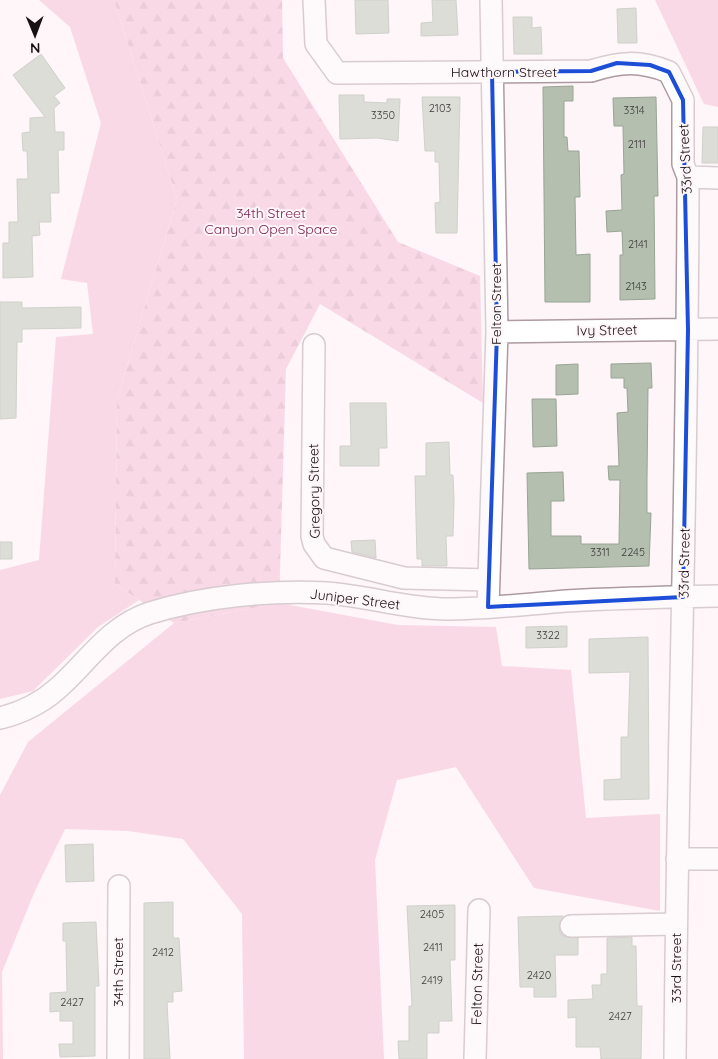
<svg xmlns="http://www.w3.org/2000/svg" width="718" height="1059" font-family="Quicksand,sans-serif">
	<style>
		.green { fill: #f6b5d1 }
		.forest { fill: url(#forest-firs) }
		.building { fill: #b4bfb0; stroke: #99a495 }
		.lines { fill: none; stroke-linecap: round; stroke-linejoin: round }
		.minor-casing { stroke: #ad9aa2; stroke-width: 24 }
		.minor { stroke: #fff; stroke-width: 21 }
		.marked { fill: none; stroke: #1d4ed8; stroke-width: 4; stroke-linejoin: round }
		.labels { text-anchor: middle; stroke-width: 4; stroke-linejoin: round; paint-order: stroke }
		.number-label { font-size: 11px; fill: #3f3c3b }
		.street-label { font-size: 14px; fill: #181114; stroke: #fef5f8 }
		.park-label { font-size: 14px; fill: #7a2351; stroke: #fef5f8 }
	</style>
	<defs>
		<pattern id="forest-firs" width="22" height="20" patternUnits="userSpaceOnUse" patternTransform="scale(1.25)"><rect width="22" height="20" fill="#f6b5d1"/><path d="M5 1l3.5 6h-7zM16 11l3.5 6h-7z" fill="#d29bb3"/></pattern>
	</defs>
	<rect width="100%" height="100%" fill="#fef5f8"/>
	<path class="green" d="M39 0H114L177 199 117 399 115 584 139 600 98 627 33 691 0 699V570L39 560 56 337 93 334 87 283 61 279 101 123 70 27Z
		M655 0H718V107L704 104Z
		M279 603 398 625 496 627 502 666 571 670 586 818 660 814V911L534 888 456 767 397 780 375 860 384 1059H244L242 914 183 839 128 831 65 829 34 893 2 972 3 1059H0V795L28 742 174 623Z"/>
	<path class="forest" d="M114 0H282L283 58 398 242 480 276 483 403 320 304 286 369 279 603 174 623 115 584 117 399 177 199Z"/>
	<path class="building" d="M355 0H388L389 33 356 34Z
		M432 0H456L458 35 421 36V23L433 22Z
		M636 8 637 43H618L617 9Z
		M513 17H532V28L541 27 542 54H514Z
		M41 54 65 88 54 96 60 103 54 108 55 132H64V150H58L59 193H50L51 222H39L40 235 32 236 33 277 3 278V243H9V222H18L17 179H28L27 151H23L22 133 30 132V118L45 117 13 75Z
		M573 86V101H564V137H567L568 151H579L580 197H575L576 255 590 254V302H545L543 87Z
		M339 95H364V102L387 103V99H400L398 141 377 138 340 139Z
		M422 97H460L457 233H436L435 203 440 202 439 162H435V151H425Z
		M656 97 658 196H654L655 299 620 300V255H623L622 231 607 232 606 211 622 210 621 175 624 174 623 126H614L613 98Z
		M703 127H718V163H702Z
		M0 302H22V308L81 307V328L22 329V342H17L16 418 0 419Z
		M651 363 652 388H648L647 479V513H651L649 566 529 569 527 473 563 472 564 501H551V536H581V544H619L620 480H609L608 466H619L617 413 628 412 627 388H624V378H611V364Z
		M578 364V394L556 395V365Z
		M532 399H556L557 446 533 447Z
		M350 403H386L387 448H379V466H340V446H351Z
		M449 442 450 475H453L454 501 453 536H446L447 566H422V559H417L415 476H426V443Z
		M375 540 376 558 352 552 351 541Z
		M0 542H12V559H0Z
		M567 626V647L526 648V627Z
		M648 637 649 799 604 800V780L621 779V737H628L630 672 589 673V639Z
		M93 844 94 881 66 882 65 845Z
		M173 902V938H179L182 991 173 992V1002H167L170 1059H144V903Z
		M455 905V960H450L452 1021H439V1033H427V1059H399L398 1041H409V1006H412L407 906Z
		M563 916 559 926 560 932 563 936 578 938V955H555L556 997H534V987H520L518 917Z
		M96 922 99 986H95V1056L60 1057 59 1044H73V1021H60V1011L50 1012V993L67 992 66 941H63V923Z
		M632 937V946H636L637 1006H642L641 1059H601L600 1047H576V1017L568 1018V1000L593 999 592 985H601V974H607V938Z"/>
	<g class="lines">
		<g class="minor-casing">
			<path id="minor" d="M314 0 316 44 337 73 591 71C620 62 639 60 669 72L683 100V164L688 177C688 471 677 765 675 1059
				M688 177 718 178
				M497 332 718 329
				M314 345 312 536 314 544 324 558 404 578 489 580
				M488 607 497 332 491 0
				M0 718C21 713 41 703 57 689 88 662 109 626 150 613 204 596 272 590 327 593 368 596 407 609 448 609 487 609 527 604 566 601 616 598 667 597 718 596
				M677 859H718
				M571 926 676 924
				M118 1059 119 886
				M475 1059 479 910"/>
		</g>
		<use href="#minor" class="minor"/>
	</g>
	<path d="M0 0H718V1059H0ZM617 63 650 65 669 72 683 100 688 330 683 597 488 607 497 332 492 72 591 71Z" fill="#fef5f8" fill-opacity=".55" fill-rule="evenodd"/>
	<path class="marked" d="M617 63 650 65 669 72 683 100 688 330 683 597 488 607 497 332 492 72 591 71Z"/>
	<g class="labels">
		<g class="number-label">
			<text x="440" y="112">2103</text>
			<text x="634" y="114">3314</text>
			<text x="383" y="119">3350</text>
			<text x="637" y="148">2111</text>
			<text x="638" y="248">2141</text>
			<text x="636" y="290">2143</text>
			<text x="600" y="556">3311</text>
			<text x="633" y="556">2245</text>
			<text x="548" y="639">3322</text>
			<text x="432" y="918">2405</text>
			<text x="433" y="951">2411</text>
			<text x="163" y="956">2412</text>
			<text x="539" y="979">2420</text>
			<text x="432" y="984">2419</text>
			<text x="72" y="1006">2427</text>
			<text x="620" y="1020">2427</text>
		</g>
		<g class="street-label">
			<text x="504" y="77">Hawthorn Street</text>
			<text transform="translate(685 159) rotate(-93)" y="5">33rd Street</text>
			<text transform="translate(496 304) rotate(-90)" y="5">Felton Street</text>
			<text transform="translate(607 330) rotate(-1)" y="5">Ivy Street</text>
			<text transform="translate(314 491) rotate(-91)" y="5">Gregory Street</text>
			<text transform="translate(684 563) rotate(-89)" y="5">33rd Street</text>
			<text transform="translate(355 599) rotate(7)" y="5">Juniper Street</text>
			<text transform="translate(676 968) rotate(-90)" y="5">33rd Street</text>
			<text transform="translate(118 972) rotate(-90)" y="5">34th Street</text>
			<text transform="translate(477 984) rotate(-89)" y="5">Felton Street</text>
		</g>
		<g class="park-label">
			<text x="271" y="218">34th Street<tspan x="271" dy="16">Canyon Open Space</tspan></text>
		</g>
	</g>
	<g transform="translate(35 35) rotate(179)" stroke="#fef5f8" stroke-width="4" paint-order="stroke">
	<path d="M0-4L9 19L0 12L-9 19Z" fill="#181114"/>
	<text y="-8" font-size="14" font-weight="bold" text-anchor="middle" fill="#181114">N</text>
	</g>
</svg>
